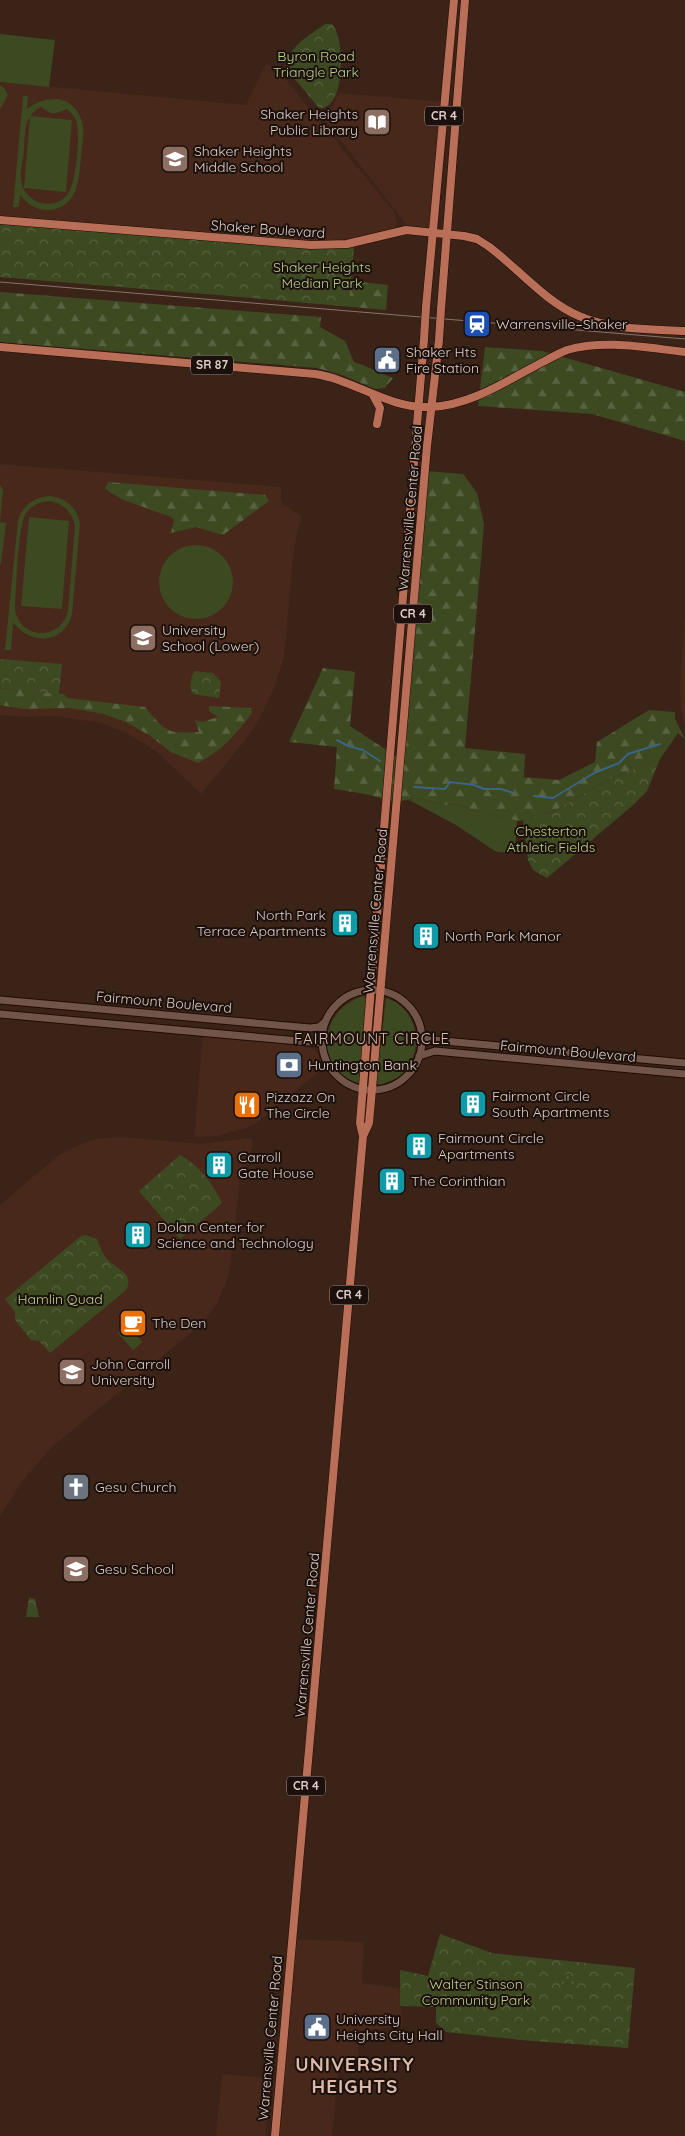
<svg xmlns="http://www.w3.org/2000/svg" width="685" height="2136" font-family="Quicksand,sans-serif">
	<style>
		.built { fill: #48281a }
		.grass { fill: #3c4921; fill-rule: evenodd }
		.forest { fill: url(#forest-firs) }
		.park { fill: url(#park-crowns) }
		.garden { fill: url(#garden-dots) }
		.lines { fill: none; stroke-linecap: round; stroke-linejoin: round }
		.stream { stroke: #3b6585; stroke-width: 2 }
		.secondary-casing { stroke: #220b03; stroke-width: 9 }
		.primary-casing { stroke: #220b03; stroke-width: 9 }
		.secondary { stroke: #72554a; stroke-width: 7 }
		.primary { stroke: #b96e57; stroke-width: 8 }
		.tram { stroke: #88736a; stroke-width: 1 }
		.primary-bridge-casing { stroke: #220b03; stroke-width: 9; stroke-linecap: butt }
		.primary-bridge { stroke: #b96e57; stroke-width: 8 }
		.labels { text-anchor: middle; stroke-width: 4; stroke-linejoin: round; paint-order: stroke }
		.shield { fill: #1b100b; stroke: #a4948e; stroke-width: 1 }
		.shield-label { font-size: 12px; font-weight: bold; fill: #decdc6 }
		.park-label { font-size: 14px; fill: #b6cf87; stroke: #1b100b }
		.poi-label { font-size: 14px; fill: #decdc6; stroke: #1b100b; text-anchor: start }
		.street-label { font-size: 14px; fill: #decdc6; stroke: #1b100b }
		.neighbourhood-label { font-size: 15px; letter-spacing: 1px; fill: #dbbaac; stroke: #1b100b }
		.district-label { font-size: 19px; font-weight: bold; letter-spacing: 1px; fill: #dbbaac; stroke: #1b100b }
	</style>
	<defs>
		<pattern id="forest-firs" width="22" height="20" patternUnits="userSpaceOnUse" patternTransform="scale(1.25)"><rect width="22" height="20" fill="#3c4921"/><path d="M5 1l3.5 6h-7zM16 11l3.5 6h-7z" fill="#586240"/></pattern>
		<pattern id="park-crowns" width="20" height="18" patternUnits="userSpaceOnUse" patternTransform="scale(1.25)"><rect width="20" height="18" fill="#3c4921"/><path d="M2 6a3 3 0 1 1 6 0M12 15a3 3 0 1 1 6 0" fill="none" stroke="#586240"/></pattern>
		<pattern id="garden-dots" width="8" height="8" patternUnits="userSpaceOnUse" patternTransform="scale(1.25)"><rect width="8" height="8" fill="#3c4921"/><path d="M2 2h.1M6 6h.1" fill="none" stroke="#586240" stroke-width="1.8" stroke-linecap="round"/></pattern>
	</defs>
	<rect width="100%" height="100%" fill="#3c2318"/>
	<path class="built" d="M266 64 275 68 282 75 395 213 397 223 394 228 365 238 326 243 0 217V82L246 105Z
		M339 93 445 102 433 232 406 230 405 223 323 118 332 107Z
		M0 464 281 487V499L283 504 301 516 294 549 284 657 274 688 260 718 247 738 201 794 156 751 125 732 101 723 55 716 23 717 0 715Z
		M685 618V726L681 706 680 686Z
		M203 1034 304 1044V1048H314L318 1054 320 1065 316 1074 258 1122 246 1128 217 1136 194 1137Z
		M121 1137 200 1144 249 1138 252 1140V1148L240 1178 230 1268 226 1283 216 1305 203 1323 52 1447 23 1480 0 1516V1205L59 1155 78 1145 96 1139Z
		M291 1939 364 1942 362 1983 399 1988 403 2026 360 2031 357 2065 339 2064 332 2136H275Z
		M222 2074 266 2078 271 2081 265 2136H216Z"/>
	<path class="grass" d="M0 34 55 40 49 87 0 82Z
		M0 85 5 89 8 95 0 109Z
		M23 96H28L27 109C47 94 74 94 82 122 85 133 82 145 81 157 79 179 78 207 50 210 37 211 27 204 20 195L19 207H13ZM41 107C53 116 53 114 67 109 71 113 76 118 77 124 80 138 76 185 67 195 53 211 27 204 22 184 19 174 23 160 24 150 25 133 24 115 41 107Z
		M30 116 72 120 66 192 24 188Z
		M0 485 3 490 0 522 6 523 1 564H0Z
		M50 496C66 498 76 507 80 523L72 615C62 645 32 645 13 623L11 650H5L18 520C23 505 34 497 50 496ZM51 501C65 505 72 512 75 526L68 610C62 642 18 640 15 608 16 589 18 529 25 515 30 506 40 501 51 501Z
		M29 517 69 521 62 609 21 606Z
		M159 582a37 37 0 1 1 74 0a37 37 0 1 1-74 0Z
		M416 798 443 805 456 804 479 813 517 820C516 835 520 858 495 851L456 825 409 800Z
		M364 996 366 999 360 1082 358 1083C311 1068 320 1008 364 996Z
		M386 998C416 1007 425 1046 406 1070 400 1078 389 1082 379 1085L377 1082V1075Z"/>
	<path class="forest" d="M354 249 351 281 388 285 386 310 252 298Z
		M0 292 321 317 320 327 345 341 354 362C368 366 379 373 393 378L385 388 375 389 342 375 317 368 0 342Z
		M485 347 542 351 685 392V441L592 414 478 406Z
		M425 471 463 474 477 493 484 524 465 748 525 754 524 777 559 780 595 762 597 742 649 710 675 712V719L685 739 678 733 660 759 613 777 552 812 520 821 479 813 456 804 443 805 416 798 397 802 365 794 334 789 337 747 289 742 323 668 355 672 350 726 400 759Z
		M108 482 265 495 269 501 223 535 196 527 171 533 174 520 171 517 121 499 105 489Z
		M0 688 64 694 67 698 145 707C166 732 167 734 199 732L195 720 202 722 218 717 209 711V706L251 708 252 713C236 734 222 751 198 763L171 752 149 735 128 723 104 714 70 708 23 709 0 705Z"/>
	<path class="park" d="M325 24H332C346 39 345 111 319 108L288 71C282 50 310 35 325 24Z
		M0 220 302 245 354 243 349 306 0 277Z
		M0 659 62 664 59 694 0 688Z
		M195 671 213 673 221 682 219 698 193 694 190 687 192 675Z
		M660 759 647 791 632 806 547 878 533 870 528 860 523 820 552 812 613 777Z
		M180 1155C199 1165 213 1184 222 1203L180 1239 139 1191Z
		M86 1235 97 1239C100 1246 102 1254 108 1260 117 1270 135 1273 126 1290L50 1353 39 1341 31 1340 15 1320V1312L5 1299 81 1236Z
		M127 1325 142 1342 133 1350 118 1333Z
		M29 1598 35 1599 39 1617H26Z
		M440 1934 492 1953 635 1968 628 2048 532 2041 446 2032 436 2023V2007L400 2006V1970L428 1976Z"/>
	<path class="garden" d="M564 1974 579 1980 577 1987 572 1984 561 1986Z"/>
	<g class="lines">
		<path class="stream" d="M337 740 348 746 363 750 380 761
			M414 787 445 789 450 782 474 785 484 789H501L513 793
			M534 796 553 798 594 773 619 763 628 754 660 744"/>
		<g class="secondary-casing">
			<path id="secondary" d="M322 1040a50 50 0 1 1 100 0a50 50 0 1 1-100 0Z
				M0 1000 310 1028 319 1027 325 1022
				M0 1014 321 1043
				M422 1039 685 1063
				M419 1056 435 1051 685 1074"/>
		</g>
		<g class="primary-casing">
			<path id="primary" d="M0 220 311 245 347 244 406 230 464 236 477 239 488 246C518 268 544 301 579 316 611 330 651 329 685 331
				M426 307 454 0
				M441 309 465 0
				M0 347 315 374C355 380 388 409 431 407 470 405 503 383 537 365 547 360 557 354 567 350 605 339 647 348 685 352
				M373 395 380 408 377 424
				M363 1136 360 1123 424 339
				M275 2136 363 1136 369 1123 371 1101 427 446 439 340"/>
		</g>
		<use href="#secondary" class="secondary"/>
		<use href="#primary" class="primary"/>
		<path class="tram" d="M0 282 685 339"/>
		<g class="primary-bridge-casing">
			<path id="primary-bridge" d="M424 339 426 307
				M439 340 441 309"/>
		</g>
		<use href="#primary-bridge" class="primary-bridge"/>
	</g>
	<defs>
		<g id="library-square" transform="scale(1.4375)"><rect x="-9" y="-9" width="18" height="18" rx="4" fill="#8d6e63" stroke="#1b100b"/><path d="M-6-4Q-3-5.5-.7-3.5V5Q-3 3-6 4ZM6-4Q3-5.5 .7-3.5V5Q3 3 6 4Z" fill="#fff"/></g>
		<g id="school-square" transform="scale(1.4375)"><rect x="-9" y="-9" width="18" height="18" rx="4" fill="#8d6e63" stroke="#1b100b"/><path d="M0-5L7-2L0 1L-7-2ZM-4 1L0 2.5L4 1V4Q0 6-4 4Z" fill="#fff"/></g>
		<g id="station-square" transform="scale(1.4375)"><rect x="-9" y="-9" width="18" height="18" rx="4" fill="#1a4fb4" stroke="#1b100b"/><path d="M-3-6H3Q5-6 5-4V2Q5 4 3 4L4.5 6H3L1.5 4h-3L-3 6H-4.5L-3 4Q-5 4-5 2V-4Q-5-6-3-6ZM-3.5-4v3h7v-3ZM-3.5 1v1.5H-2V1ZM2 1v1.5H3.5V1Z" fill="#fff"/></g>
		<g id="civic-square" transform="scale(1.4375)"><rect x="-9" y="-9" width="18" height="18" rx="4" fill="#5c6f8a" stroke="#1b100b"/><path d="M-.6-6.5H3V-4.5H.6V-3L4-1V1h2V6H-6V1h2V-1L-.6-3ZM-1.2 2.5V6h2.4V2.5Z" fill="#fff"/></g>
		<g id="building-square" transform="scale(1.4375)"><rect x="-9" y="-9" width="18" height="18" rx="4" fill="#0f9aa8" stroke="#1b100b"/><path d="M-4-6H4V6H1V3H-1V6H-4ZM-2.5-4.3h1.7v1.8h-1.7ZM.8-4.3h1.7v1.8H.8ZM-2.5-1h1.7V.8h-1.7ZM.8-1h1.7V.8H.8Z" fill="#fff"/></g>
		<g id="bank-square" transform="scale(1.4375)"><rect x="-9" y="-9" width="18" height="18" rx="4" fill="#5c6f8a" stroke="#1b100b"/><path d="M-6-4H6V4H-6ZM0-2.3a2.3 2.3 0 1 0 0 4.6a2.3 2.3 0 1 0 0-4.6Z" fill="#fff"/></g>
		<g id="restaurant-square" transform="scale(1.4375)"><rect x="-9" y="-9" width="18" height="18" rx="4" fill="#e8710a" stroke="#1b100b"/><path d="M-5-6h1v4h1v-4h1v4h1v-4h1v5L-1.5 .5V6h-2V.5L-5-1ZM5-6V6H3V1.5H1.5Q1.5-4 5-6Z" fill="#fff"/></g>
		<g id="cafe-square" transform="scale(1.4375)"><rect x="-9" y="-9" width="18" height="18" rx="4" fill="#e8710a" stroke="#1b100b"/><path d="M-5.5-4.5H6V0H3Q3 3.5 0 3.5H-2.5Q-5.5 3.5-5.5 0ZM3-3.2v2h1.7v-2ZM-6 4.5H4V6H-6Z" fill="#fff"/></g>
		<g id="university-square" transform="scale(1.4375)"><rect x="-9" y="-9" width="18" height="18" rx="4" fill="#8d6e63" stroke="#1b100b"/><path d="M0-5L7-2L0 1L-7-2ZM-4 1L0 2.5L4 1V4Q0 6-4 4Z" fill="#fff"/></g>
		<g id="church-square" transform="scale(1.4375)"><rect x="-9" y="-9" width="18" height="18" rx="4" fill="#6b7280" stroke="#1b100b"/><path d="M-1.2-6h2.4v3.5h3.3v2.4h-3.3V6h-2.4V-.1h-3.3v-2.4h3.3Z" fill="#fff"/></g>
	</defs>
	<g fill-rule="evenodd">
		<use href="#library-square" x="377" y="122"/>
		<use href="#school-square" x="175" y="159"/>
		<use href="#station-square" x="477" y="324"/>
		<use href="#civic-square" x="387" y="360"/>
		<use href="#school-square" x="143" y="638"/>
		<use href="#building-square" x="345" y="923"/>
		<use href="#building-square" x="426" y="936"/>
		<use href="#bank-square" x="289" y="1065"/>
		<use href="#building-square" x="473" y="1104"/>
		<use href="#restaurant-square" x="247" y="1105"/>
		<use href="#building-square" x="419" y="1146"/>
		<use href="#building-square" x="219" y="1165"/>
		<use href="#building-square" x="392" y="1181"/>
		<use href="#building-square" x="138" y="1235"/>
		<use href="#cafe-square" x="133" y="1323"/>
		<use href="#university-square" x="72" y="1372"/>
		<use href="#church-square" x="76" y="1487"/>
		<use href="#school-square" x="76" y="1569"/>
		<use href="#civic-square" x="317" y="2027"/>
	</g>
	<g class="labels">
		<g class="shield">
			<rect x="425" y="106.5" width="38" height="19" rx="4"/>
			<rect x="191" y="355.5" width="42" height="19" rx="4"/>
			<rect x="394" y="604.5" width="38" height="19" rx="4"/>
			<rect x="330" y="1285.5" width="38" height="19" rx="4"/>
			<rect x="287" y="1776.5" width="38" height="19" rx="4"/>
		</g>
		<g class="shield-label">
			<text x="444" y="120">CR 4</text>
			<text x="212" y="369">SR 87</text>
			<text x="413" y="618">CR 4</text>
			<text x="349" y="1299">CR 4</text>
			<text x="306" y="1790">CR 4</text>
		</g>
		<g class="park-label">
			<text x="316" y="61">Byron Road<tspan x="316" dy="16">Triangle Park</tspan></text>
			<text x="322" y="272">Shaker Heights<tspan x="322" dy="16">Median Park</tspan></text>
			<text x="551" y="836">Chesterton<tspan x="551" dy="16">Athletic Fields</tspan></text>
			<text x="60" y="1304">Hamlin Quad</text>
			<text x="476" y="1989">Walter Stinson<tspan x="476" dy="16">Community Park</tspan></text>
		</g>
		<g class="poi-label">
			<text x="358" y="119" text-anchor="end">Shaker Heights<tspan x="358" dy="16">Public Library</tspan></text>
			<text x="194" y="156">Shaker Heights<tspan x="194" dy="16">Middle School</tspan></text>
			<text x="496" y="329">Warrensville–Shaker</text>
			<text x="406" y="357">Shaker Hts<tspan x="406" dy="16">Fire Station</tspan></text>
			<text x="162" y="635">University<tspan x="162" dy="16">School (Lower)</tspan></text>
			<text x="326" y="920" text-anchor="end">North Park<tspan x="326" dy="16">Terrace Apartments</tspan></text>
			<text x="445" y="941">North Park Manor</text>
			<text x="308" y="1070">Huntington Bank</text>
			<text x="492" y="1101">Fairmont Circle<tspan x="492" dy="16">South Apartments</tspan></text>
			<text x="266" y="1102">Pizzazz On<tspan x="266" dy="16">The Circle</tspan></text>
			<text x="438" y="1143">Fairmount Circle<tspan x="438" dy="16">Apartments</tspan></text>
			<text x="238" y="1162">Carroll<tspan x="238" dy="16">Gate House</tspan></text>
			<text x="411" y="1186">The Corinthian</text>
			<text x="157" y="1232">Dolan Center for<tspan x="157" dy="16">Science and Technology</tspan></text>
			<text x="152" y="1328">The Den</text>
			<text x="91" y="1369">John Carroll<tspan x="91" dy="16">University</tspan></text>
			<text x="95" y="1492">Gesu Church</text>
			<text x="95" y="1574">Gesu School</text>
			<text x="336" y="2024">University<tspan x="336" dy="16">Heights City Hall</tspan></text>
		</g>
		<g class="street-label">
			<text transform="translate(268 229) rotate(4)" y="5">Shaker Boulevard</text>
			<text transform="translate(410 508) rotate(-85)" y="5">Warrensville Center Road</text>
			<text transform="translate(375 911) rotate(-85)" y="5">Warrensville Center Road</text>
			<text transform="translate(164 1002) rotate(5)" y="5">Fairmount Boulevard</text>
			<text transform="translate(568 1051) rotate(5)" y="5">Fairmount Boulevard</text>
			<text transform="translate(307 1635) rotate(-85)" y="5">Warrensville Center Road</text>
			<text transform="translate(270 2038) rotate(-85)" y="5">Warrensville Center Road</text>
		</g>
		<g class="neighbourhood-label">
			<text x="372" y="1044">FAIRMOUNT CIRCLE</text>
		</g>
		<g class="district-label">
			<text x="355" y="2071">UNIVERSITY<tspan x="355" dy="22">HEIGHTS</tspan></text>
		</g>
	</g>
</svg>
